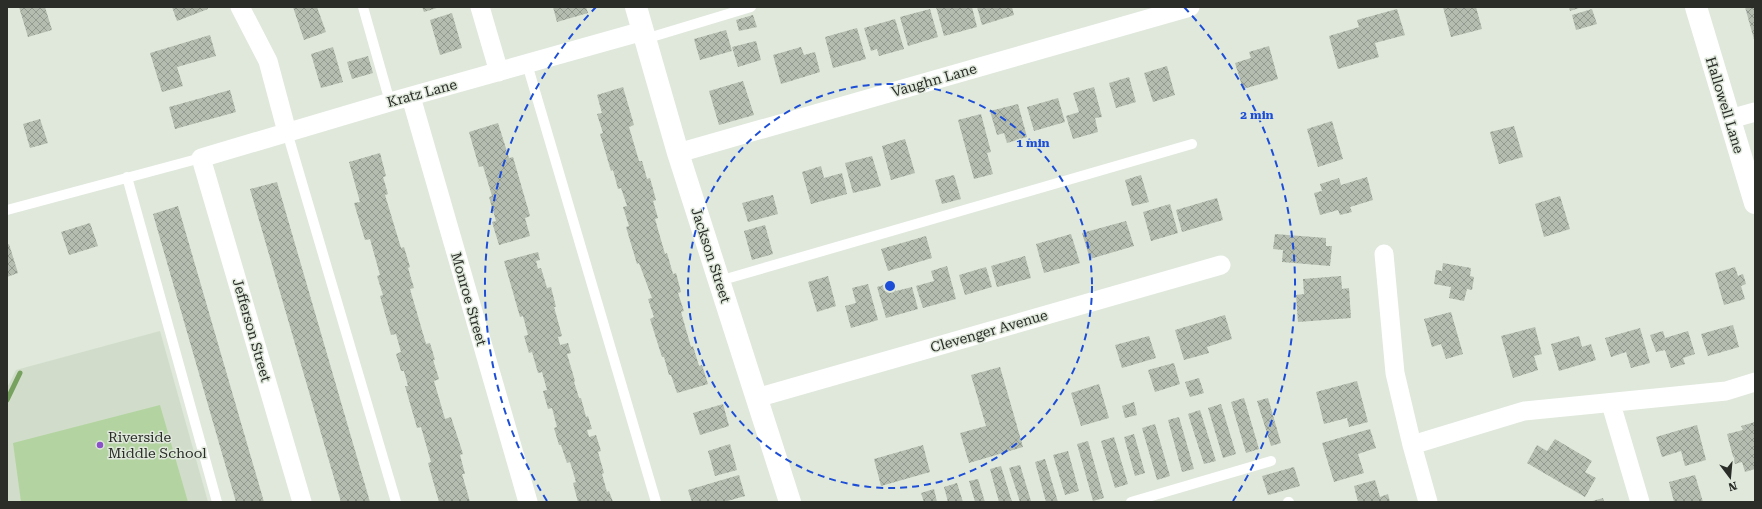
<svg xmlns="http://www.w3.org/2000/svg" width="1762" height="509" font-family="'Roboto Serif',serif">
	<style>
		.built { fill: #d1ddca }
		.pitch { fill: #b3d4a1 }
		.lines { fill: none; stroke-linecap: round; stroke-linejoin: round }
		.stream { stroke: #77a15f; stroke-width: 5 }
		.building { fill: url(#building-cross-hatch) }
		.service { stroke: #fff; stroke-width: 10 }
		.minor { stroke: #fff; stroke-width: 19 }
		.tertiary { stroke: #fff; stroke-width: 22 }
		.ring { fill: none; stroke: #1d4ed8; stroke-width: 2; stroke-dasharray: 7 5 }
		.poi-dot { fill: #8a51c8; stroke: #dfe8db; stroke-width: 1.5 }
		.labels { text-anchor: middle; stroke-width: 3; stroke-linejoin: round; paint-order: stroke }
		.street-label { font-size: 14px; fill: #2a2d28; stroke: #dfe8db }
		.poi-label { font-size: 14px; fill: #2a2d28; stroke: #dfe8db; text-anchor: start }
		.centre { fill: #1d4ed8; stroke: #dfe8db; stroke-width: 2 }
		.ring-label { font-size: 12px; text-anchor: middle; font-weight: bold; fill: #1d4ed8; stroke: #dfe8db; stroke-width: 3; stroke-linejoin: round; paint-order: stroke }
	</style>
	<defs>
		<pattern id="building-cross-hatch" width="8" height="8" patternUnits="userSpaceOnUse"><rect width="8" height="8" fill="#b5bdb1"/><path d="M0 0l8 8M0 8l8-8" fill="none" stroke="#939a90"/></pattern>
	</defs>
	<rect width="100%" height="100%" fill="#dfe8db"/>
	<path class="built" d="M160 331 208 502H7V388L16 370Z"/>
	<path class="pitch" d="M160 405 188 502H21L13 443Z"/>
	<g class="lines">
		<path class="stream" d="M7 400 20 373"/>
	</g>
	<path class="building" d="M19 7H45L52 30 28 37Z
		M172 7H207L208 9 177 21Z
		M293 7H317L326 32 304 40Z
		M422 7H440L424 12Z
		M553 7H586L588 13 557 22Z
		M936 7H972L977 27 944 36Z
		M977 7H1012L1014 15 982 25Z
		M1443 7H1476L1482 29 1451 37Z
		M1569 7H1582L1570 11Z
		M1745 7H1755V43Z
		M930 9 938 37 908 46 900 17Z
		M1397 9 1405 35 1375 43 1379 57 1338 69 1329 36 1359 27 1357 20Z
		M1592 9 1597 24 1576 30 1572 15Z
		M452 13 462 48 440 55 430 20Z
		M753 15 757 27 739 31 736 20Z
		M895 19 904 49 879 56 877 49 871 51 864 28Z
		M857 28 866 59 833 68 825 37Z
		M726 30 732 51 700 60 694 39Z
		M210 35 216 56 177 67 183 86 162 92 150 53Z
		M756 41 761 60 738 67 732 47Z
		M1269 46 1278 79 1243 89 1235 63 1251 58 1249 52Z
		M333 47 343 82 321 88 311 54Z
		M801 47 804 55 815 52 820 72 781 84 773 55Z
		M368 56 373 73 352 79 347 62Z
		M1167 66 1175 95 1153 102 1144 73Z
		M1129 77 1136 102 1116 108 1109 83Z
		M743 81 754 115 719 125 709 91Z
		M623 87 634 125 629 127 639 161H642L647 179 650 178 656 200 653 201 658 218 655 219 665 254 667 253 673 274 676 273 681 292 678 293 684 311 681 312 691 347 693 346 699 366 702 365 708 384 677 393 671 375H669L664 357H662L650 319 654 317 648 299 652 298 639 263 637 264 626 227 629 226 623 207 627 206 621 188 618 189 613 170 611 171 600 134 603 133 597 114 602 113 597 95Z
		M1094 87 1102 117 1095 118 1098 132 1073 139 1066 116 1079 112 1073 93Z
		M230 90 236 112 175 129 169 107Z
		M1058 98 1065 122 1034 131 1027 107Z
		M1018 104 1027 137 1007 143 1004 133 997 135 990 111Z
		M981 114 991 152 987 153 993 174 974 179 958 120Z
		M40 119 48 143 30 148 23 124Z
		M1332 121 1343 159 1318 167 1307 129Z
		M498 123 509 158 513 157 530 216 525 218 530 236 499 245 492 222 496 221 489 197 492 196 483 166 479 167 469 132Z
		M1514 126 1523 157 1499 164 1490 132Z
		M905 139 915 173 891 180 882 146Z
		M380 153 386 176 383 177 388 194 385 195 401 248 404 247 410 267 408 268 414 288 410 289 426 344 430 343 435 360H433L439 379 434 381 445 419 451 417 463 454 460 455 465 474H462L470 502H439L428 463 431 462 421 427 417 428 405 386H408L404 371H401L396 354 401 352 396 334 391 335 380 296 383 295 377 276 380 275 370 239 365 240 354 203 360 202 349 162Z
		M872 156 881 186 853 193 845 163Z
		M821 166 824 178 842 173 847 194 811 204 802 172Z
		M954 175 961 199 942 204 935 180Z
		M1141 175 1149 202 1132 206 1125 180Z
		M1367 177 1373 200 1350 207 1352 212 1340 215 1338 210 1320 215 1314 193 1322 191 1320 184 1339 178 1341 185Z
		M277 182 370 502H341L250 189Z
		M773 195 778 214 748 222 742 203Z
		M1560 196 1570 229 1544 237 1535 204Z
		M1217 198 1223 220 1182 232 1176 210Z
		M1170 204 1178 233 1151 241 1143 212Z
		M178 206 264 502H236L153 214Z
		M1126 221 1134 246 1090 259 1082 233Z
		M90 223 98 246 69 255 61 232Z
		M765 225 773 254 752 260 744 231Z
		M1071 234 1080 263 1044 273 1036 244Z
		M1275 234 1326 238V246H1332L1330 266 1282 262 1283 250 1273 249Z
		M926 236 932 258 888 271 881 249Z
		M9 244 18 273 7 277V245Z
		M538 252 540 260 536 261 538 269 541 268 547 288 551 287 556 307H554L562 336 558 337 560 345 568 343 571 353 567 354 575 381 574 382 579 398H581L586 417 588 416 592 429 587 430 589 437 596 435 601 451 598 452 604 473 602 474 607 492 609 491 613 502H578L573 483 576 482 570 462 567 463 561 445H559L554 428 557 427 552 408 548 409 543 391 547 390 542 372 538 373 532 352 529 353 524 336 528 335 523 316 520 317 504 261Z
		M1025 256 1031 278 997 287 991 266Z
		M1443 263 1471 268 1470 276 1474 277 1472 290 1467 289 1464 301 1449 298 1451 287 1434 284 1436 270 1442 271Z
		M947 266 956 299 923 308 916 286 934 281 931 271Z
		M986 267 992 287 965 295 959 275Z
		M1735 267 1738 276 1743 274 1746 284 1741 286 1745 299 1724 305 1715 273Z
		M828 276 836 306 817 312 808 282Z
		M1341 276 1342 289 1349 288 1351 318 1298 322 1296 295 1304 294 1303 279Z
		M894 282 896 291 912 287 918 309 886 318 877 287Z
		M868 284 878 320 851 328 845 306 856 303 852 288Z
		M1451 312 1463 354 1446 359 1441 344 1432 347 1424 319Z
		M1225 315 1232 339 1207 347 1209 353 1184 360 1175 330Z
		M1733 325 1739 347 1708 356 1701 334Z
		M1535 327 1542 354 1534 356 1538 370 1513 378 1501 336Z
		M1640 328 1650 363 1631 368 1626 352 1611 357 1605 338Z
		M1663 331 1665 338 1688 331 1695 354 1683 358 1685 364 1671 368 1665 350 1656 352 1650 335Z
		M1149 336 1156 358 1122 368 1115 345Z
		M1579 336 1582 347 1591 344 1596 360 1559 371 1551 344Z
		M1174 363 1180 384 1155 392 1148 370Z
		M1000 367 1023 447 969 463 960 433 986 426 971 375Z
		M1199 378 1204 393 1190 397 1185 382Z
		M1357 381 1368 422 1349 427 1347 418 1324 424 1316 392Z
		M1099 384 1109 418 1081 426 1071 393Z
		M1244 398 1259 449 1246 453 1231 402Z
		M1268 398 1281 443 1271 446 1257 401Z
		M1134 402 1137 415 1125 418 1122 406Z
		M723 404 729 426 700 435 693 413Z
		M1221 404 1236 454 1223 458 1208 408Z
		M1200 410 1216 461 1204 464 1188 414Z
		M1179 417 1194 469 1182 472 1168 420Z
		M1755 422V469L1745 472 1742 462 1735 464 1727 434 1743 430 1741 426Z
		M1155 424 1170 476 1157 480 1142 428Z
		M1697 425 1706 460 1685 466 1681 451 1662 457 1656 437Z
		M1370 429 1376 448 1358 454 1364 473 1334 482 1322 443Z
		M1134 434 1145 473 1135 476 1124 437Z
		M1114 437 1128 484 1115 488 1101 441Z
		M1555 439 1592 461 1585 472 1596 478 1585 497 1527 463 1537 445 1547 451Z
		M1088 441 1104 498 1093 501 1077 444Z
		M730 444 737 470 715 476 708 451Z
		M923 445 930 472 881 486 874 459Z
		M1068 451 1079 491 1065 495 1053 455Z
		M1045 459 1058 502H1046L1035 462Z
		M1020 465 1031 501 1028 502H1020L1009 468Z
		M1001 466 1012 502H999L990 469Z
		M1294 467 1300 486 1268 495 1262 476Z
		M739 475 745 496 724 502H692L688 490Z
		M1695 475 1703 502H1674L1669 482Z
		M978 479 985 502H975L969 481Z
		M1375 480 1380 497 1388 494 1390 502H1358L1354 486Z
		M957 483 963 502H948L944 487Z
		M934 489 937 502H924L921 493Z
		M1603 498 1604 502H1589Z"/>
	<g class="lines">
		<path class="service" d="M363 7 390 102
			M645 39 751 7
			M527 64 656 502
			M287 132 396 502
			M127 177 217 502
			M7 210 201 158
			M719 281 1192 144
			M1131 502 1271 461
			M1288 502H1289"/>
		<path class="minor" d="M240 7 268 61 287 132
			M480 7 499 72
			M411 97 528 502
			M1730 119 1755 112
			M678 153 1190 7
			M1384 254 1395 373 1412 445 1428 502
			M756 398 1221 265
			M1611 404 1640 502
			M1412 445 1524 411 1726 391 1755 382
			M302 502 201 158 390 102 643 31"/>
		<path class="tertiary" d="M636 7 678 153 790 502
			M1696 7 1755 203"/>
	</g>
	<g class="ring">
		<circle cx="890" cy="286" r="202"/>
		<path d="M547 501A405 405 0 0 1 596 7M1184 7A405 405 0 0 1 1233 501"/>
	</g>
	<circle class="poi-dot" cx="100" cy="445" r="4"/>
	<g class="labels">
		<g class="street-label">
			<text transform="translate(934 80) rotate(-16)" y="5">Vaughn Lane</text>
			<text transform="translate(422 93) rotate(-15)" y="5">Kratz Lane</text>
			<text transform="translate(1725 105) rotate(73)" y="5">Hallowell Lane</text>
			<text transform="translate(711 255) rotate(72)" y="5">Jackson Street</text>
			<text transform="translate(469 299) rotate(74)" y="5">Monroe Street</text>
			<text transform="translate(252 330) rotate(74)" y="5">Jefferson Street</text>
			<text transform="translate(989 331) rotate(-16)" y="5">Clevenger Avenue</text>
		</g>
		<g class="poi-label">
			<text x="108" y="442">Riverside<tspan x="108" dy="16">Middle School</tspan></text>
		</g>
	</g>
	<circle cx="890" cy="286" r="6" class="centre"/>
	<g class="ring-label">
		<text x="1257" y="119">2 min</text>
		<text x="1033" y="147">1 min</text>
	</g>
	<rect width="1762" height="509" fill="none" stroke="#2a2d28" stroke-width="16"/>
	<g transform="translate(1730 477) rotate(164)" stroke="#dfe8db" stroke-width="3" paint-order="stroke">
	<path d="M0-3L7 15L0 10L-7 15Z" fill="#2a2d28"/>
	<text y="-6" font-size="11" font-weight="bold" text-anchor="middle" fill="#2a2d28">N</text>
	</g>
</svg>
